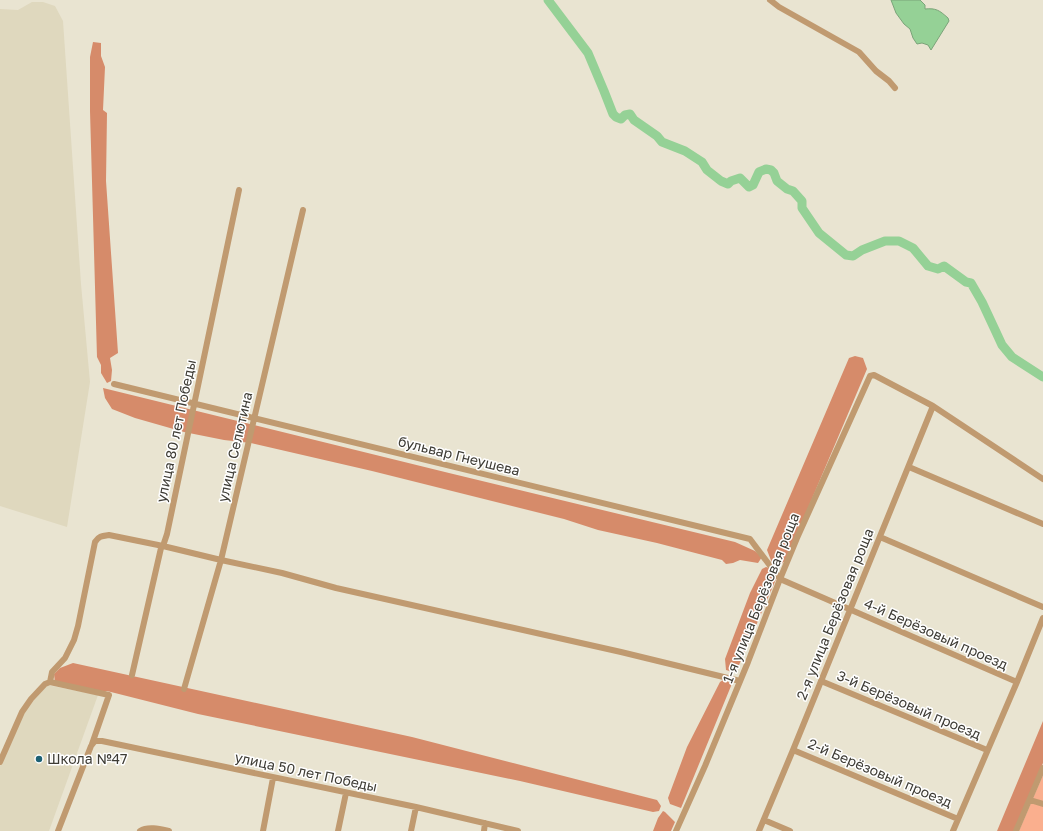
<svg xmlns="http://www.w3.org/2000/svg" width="1043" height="831" font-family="'Golos Text',sans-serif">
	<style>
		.built { fill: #dfd8be }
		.green { fill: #faaf8e }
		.forest { fill: #d68b6a }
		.water { fill: #95d196; stroke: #7ba479 }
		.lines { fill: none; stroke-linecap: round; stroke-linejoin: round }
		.river { stroke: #95d196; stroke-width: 9 }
		.street { stroke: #c09a70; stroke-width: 6 }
		.poi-dot { fill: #1d6174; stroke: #fff; stroke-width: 1.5 }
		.labels { text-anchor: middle; stroke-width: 3; stroke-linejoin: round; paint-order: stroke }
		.street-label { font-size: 14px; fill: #3e3c35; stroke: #fff }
		.poi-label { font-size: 14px; fill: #3e3c35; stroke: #fff; text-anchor: start }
	</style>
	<rect width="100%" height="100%" fill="#e9e4d1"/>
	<path class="built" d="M32 2H43L55 6 63 21 81 284 90 382 67 527 0 506V9L18 10Z
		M47 685 98 695 49 831H0V766L24 712Z"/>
	<path class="green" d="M1043 775V831H1019Z"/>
	<path class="forest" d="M93 42 101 43V56L105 67 103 110 107 113 106 181 118 353 110 358 112 370 111 381 107 383 101 373V365L97 357 90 111V57Z
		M855 356 863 358 867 369 786 560 778 567 772 563 767 550 849 358Z
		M103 388 449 473 735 542 755 551 762 557 758 563 740 560 733 563 726 564 722 560 657 543 598 530 564 519 372 471 251 443 224 440 184 432 135 418 112 409 105 398Z
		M766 567 772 569 777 577 736 672H733L726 670 725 659 750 593 762 569Z
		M73 663 412 737 657 800 661 806 659 811 653 812 520 781 198 714 107 691 101 692 55 683 54 674 60 668Z
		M723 680 731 683V686L681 808 670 804 668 798 687 747 720 682Z
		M1043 721V763L1015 831H997Z
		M663 811 665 812 675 822 671 831H653L658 818Z"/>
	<path class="water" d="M891 0H920L925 5V9C936 8 939 10 948 18L949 21 931 50 928 45 922 43 917 44 913 38 910 29 904 24 896 13Z"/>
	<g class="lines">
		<path class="river" d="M548 0 588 53 604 91 613 114 616 117 621 119 625 115 630 114 634 120 657 136 662 142 685 151 702 162 707 170 721 181 728 184 731 181 740 178 749 187 753 185 759 172 766 169 771 170 774 173 777 181 787 189 793 191 802 201V208L819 233 846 255 853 256 862 250 885 241H899L913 248 928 266 938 269 944 266 966 282 971 283 982 302 996 332 1002 345 1012 357 1043 377"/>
		<path class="street" d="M770 0 779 7 859 52 876 71 889 81 895 88
			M114 384 750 539 780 579 1017 682
			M909 467 1043 524
			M880 537 1043 607
			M132 675 161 548 163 546 167 534 239 190
			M821 681 987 750
			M50 682 109 695 92 744
			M184 689 221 560 303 210
			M793 750 958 819
			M0 762 22 712 31 699 45 684 50 682 52 672 65 658 74 640 78 626 95 542C99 536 102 536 109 535L163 546 221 560 282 573 336 588 621 652 740 681
			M1030 800 1043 804
			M764 820 790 831
			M58 831 91 746 95 741H102L416 807 518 831
			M140 831C148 826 160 829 169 831
			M263 831 273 778
			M338 831 346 793
			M411 831 416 807
			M484 831 485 823
			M676 831 705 766 748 662 780 579 797 538 870 376 874 375 933 406 1043 479
			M759 831 793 750 933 406
			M953 831 1017 682 1043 618
			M1016 831 1043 768"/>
	</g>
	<circle class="poi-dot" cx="39" cy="759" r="4"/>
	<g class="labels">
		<g class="street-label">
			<text transform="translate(176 431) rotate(-78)" y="5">улица 80 лет Победы</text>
			<text transform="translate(235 447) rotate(-77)" y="5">улица Селютина</text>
			<text transform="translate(459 456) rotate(14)" y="5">бульвар Гнеушева</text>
			<text transform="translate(761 598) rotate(-68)" y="5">1-я улица Берёзовая роща</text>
			<text transform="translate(835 614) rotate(-68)" y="5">2-я улица Берёзовая роща</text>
			<text transform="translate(936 634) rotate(24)" y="5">4-й Берёзовый проезд</text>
			<text transform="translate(909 705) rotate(23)" y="5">3-й Берёзовый проезд</text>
			<text transform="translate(306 772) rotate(12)" y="5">улица 50 лет Победы</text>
			<text transform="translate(880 773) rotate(23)" y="5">2-й Берёзовый проезд</text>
		</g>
		<g class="poi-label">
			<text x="47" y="764">Школа №47</text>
		</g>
	</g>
</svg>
